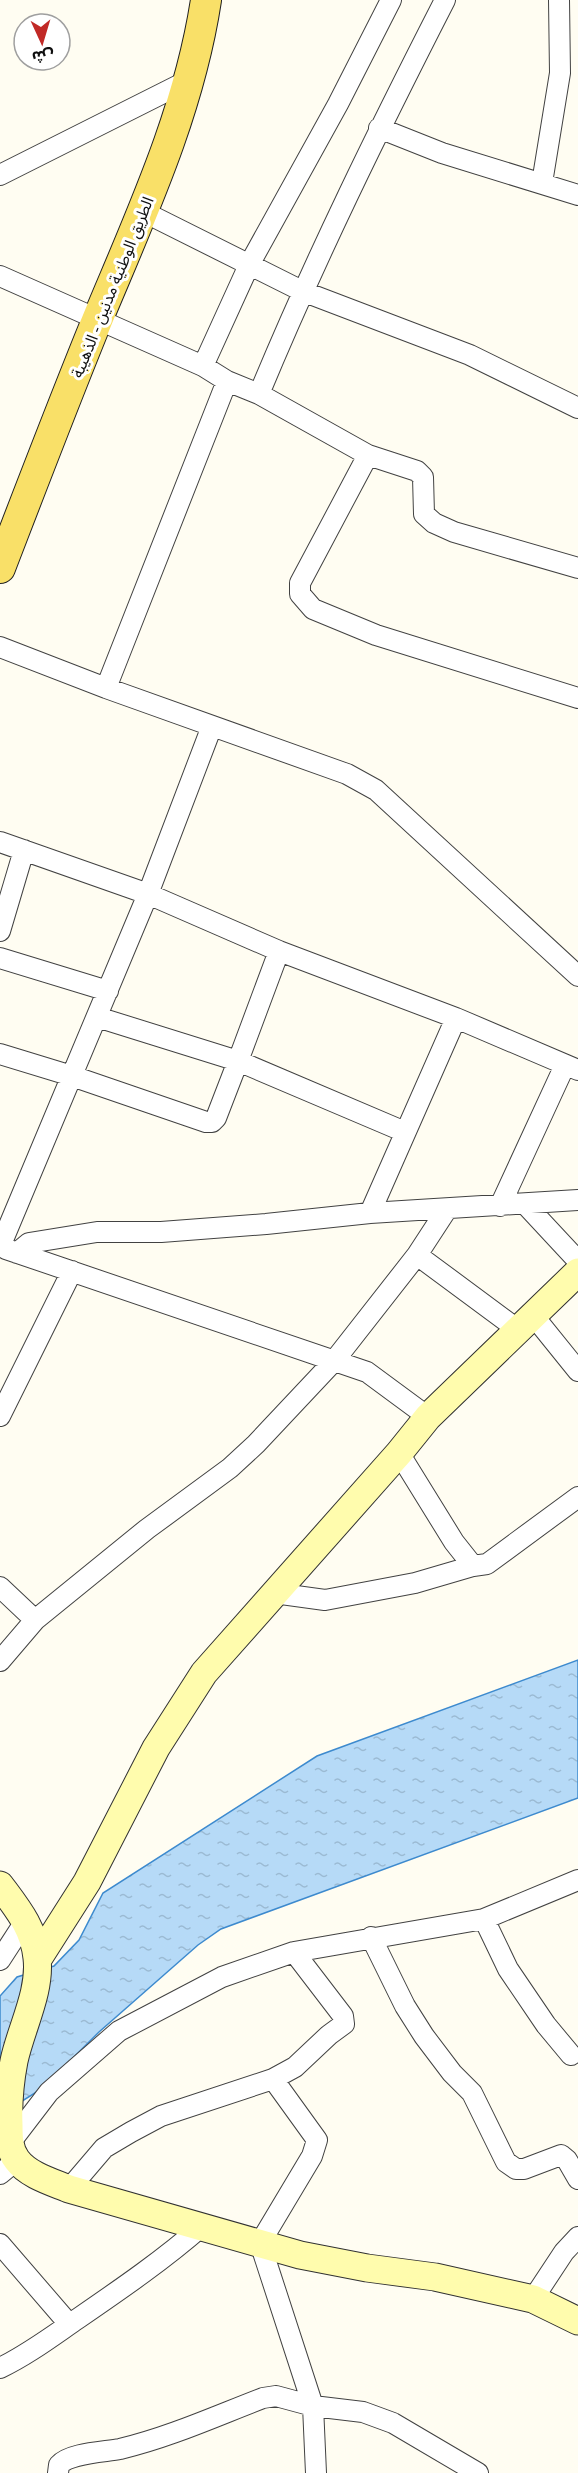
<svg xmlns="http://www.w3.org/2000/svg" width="578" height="2473" font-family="'Times New Roman','Noto Sans Arabic',serif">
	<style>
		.water { fill: url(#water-ripples); stroke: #3d8ace; stroke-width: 1.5 }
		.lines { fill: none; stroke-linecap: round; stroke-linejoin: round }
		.street-casing { stroke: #424242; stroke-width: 22 }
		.secondary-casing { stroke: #313131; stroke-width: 29 }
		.primary-casing { stroke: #202020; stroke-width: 32 }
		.street { stroke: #fff; stroke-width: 20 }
		.secondary { stroke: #fffcad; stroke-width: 27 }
		.primary { stroke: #f9e068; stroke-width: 30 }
		.labels { text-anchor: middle; stroke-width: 6; stroke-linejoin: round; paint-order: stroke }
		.street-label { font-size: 16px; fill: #0f0f0f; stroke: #fff }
	</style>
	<defs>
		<pattern id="water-ripples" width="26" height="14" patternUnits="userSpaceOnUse" patternTransform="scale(1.5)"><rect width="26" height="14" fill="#b6daf7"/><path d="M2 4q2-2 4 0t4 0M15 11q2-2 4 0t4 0" fill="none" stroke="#9bbad3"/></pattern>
	</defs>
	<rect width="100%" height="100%" fill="#fffdf2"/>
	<path class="water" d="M578 1660V1798L221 1929 198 1945 99 2032 43 2088 0 2115V1996L17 1977 54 1966 79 1940 103 1893 317 1756Z"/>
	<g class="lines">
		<g class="street-casing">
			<path id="street" d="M379 128 442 153 578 195
				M0 175 191 79
				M542 183 560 73 559 0
				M144 212 302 291 470 355 578 408
				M0 276 203 366 227 381 259 394 368 455 417 471 423 477 424 514 434 523 454 532 578 568
				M203 366 249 265 338 104 391 0
				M259 394C315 259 379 129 445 0
				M368 455 300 583V594L313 609 376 635 578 698
				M0 647 106 688 347 774 376 790 578 976
				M106 688 227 381
				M0 842 148 894 279 951 456 1018 578 1070
				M0 931 24 850
				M0 958 108 991
				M97 1017 238 1061 279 951
				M0 1054 72 1076 206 1122H212L216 1118 238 1061 405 1132
				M525 1204 578 1261
				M500 1206 565 1065
				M370 1213 456 1018
				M0 1247 148 894 212 726
				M6 1249 367 1372 428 1417
				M17 1253 29 1243 97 1232H161L266 1224 370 1213 578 1200
				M417 1255 517 1329
				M532 1314 578 1371
				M0 1416 72 1271
				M399 1453 454 1542 473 1566 487 1564 578 1497
				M0 1587 35 1620
				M274 1593 325 1600 415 1583 473 1566
				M0 1661 35 1620 147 1529 230 1468 256 1444 334 1361 417 1255 447 1209
				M484 1919 508 1969 546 2025 571 2055
				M371 1937 405 2006 424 2036 452 2073 472 2093 506 2162 516 2169H524L561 2155 567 2160 578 2179
				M0 1960 26 1920
				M273 2079 317 2140 312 2156 260 2243 313 2406 316 2473
				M10 2143 49 2092 119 2031 222 1977 294 1952 484 1919 578 1880
				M0 2174 17 2160
				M69 2189 104 2148 131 2132 161 2116 273 2079 295 2067 329 2035 344 2024 343 2016 294 1952
				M0 2244 69 2324
				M533 2299 564 2252 578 2237
				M0 2368C25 2356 47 2340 70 2324 115 2293 161 2262 202 2226
				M58 2473 59 2465C69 2453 104 2452 120 2449 170 2437 216 2416 263 2398L276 2396 313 2406 363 2412 393 2423 478 2473"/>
		</g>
		<g class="secondary-casing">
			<path id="secondary" d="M0 1885C17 1908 34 1928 37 1958 41 1992 21 2028 14 2061 10 2082 8 2104 9 2125 9 2137 9 2150 17 2160 28 2175 52 2182 69 2189L300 2255 367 2268 435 2277 533 2299 578 2321
				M38 1959 87 1882 156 1748 204 1673 399 1453 428 1417 578 1272"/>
		</g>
		<g class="primary-casing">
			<path id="primary" d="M0 568C32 485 64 401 98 318 141 215 189 112 206 0"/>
		</g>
		<use href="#street" class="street"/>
		<use href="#secondary" class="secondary"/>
		<use href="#primary" class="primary"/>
	</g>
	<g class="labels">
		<g class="street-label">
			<text transform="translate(112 287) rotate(-68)" y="6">الطريق الوطنية مدنين - الذهيبة</text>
		</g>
	</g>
	<g transform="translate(42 42) rotate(176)"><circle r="28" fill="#ffffff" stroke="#9f9f9f" stroke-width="1.5"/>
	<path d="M0-4.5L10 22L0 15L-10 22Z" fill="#c12926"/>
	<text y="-9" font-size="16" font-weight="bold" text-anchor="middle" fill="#0f0f0f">ش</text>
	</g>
</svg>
